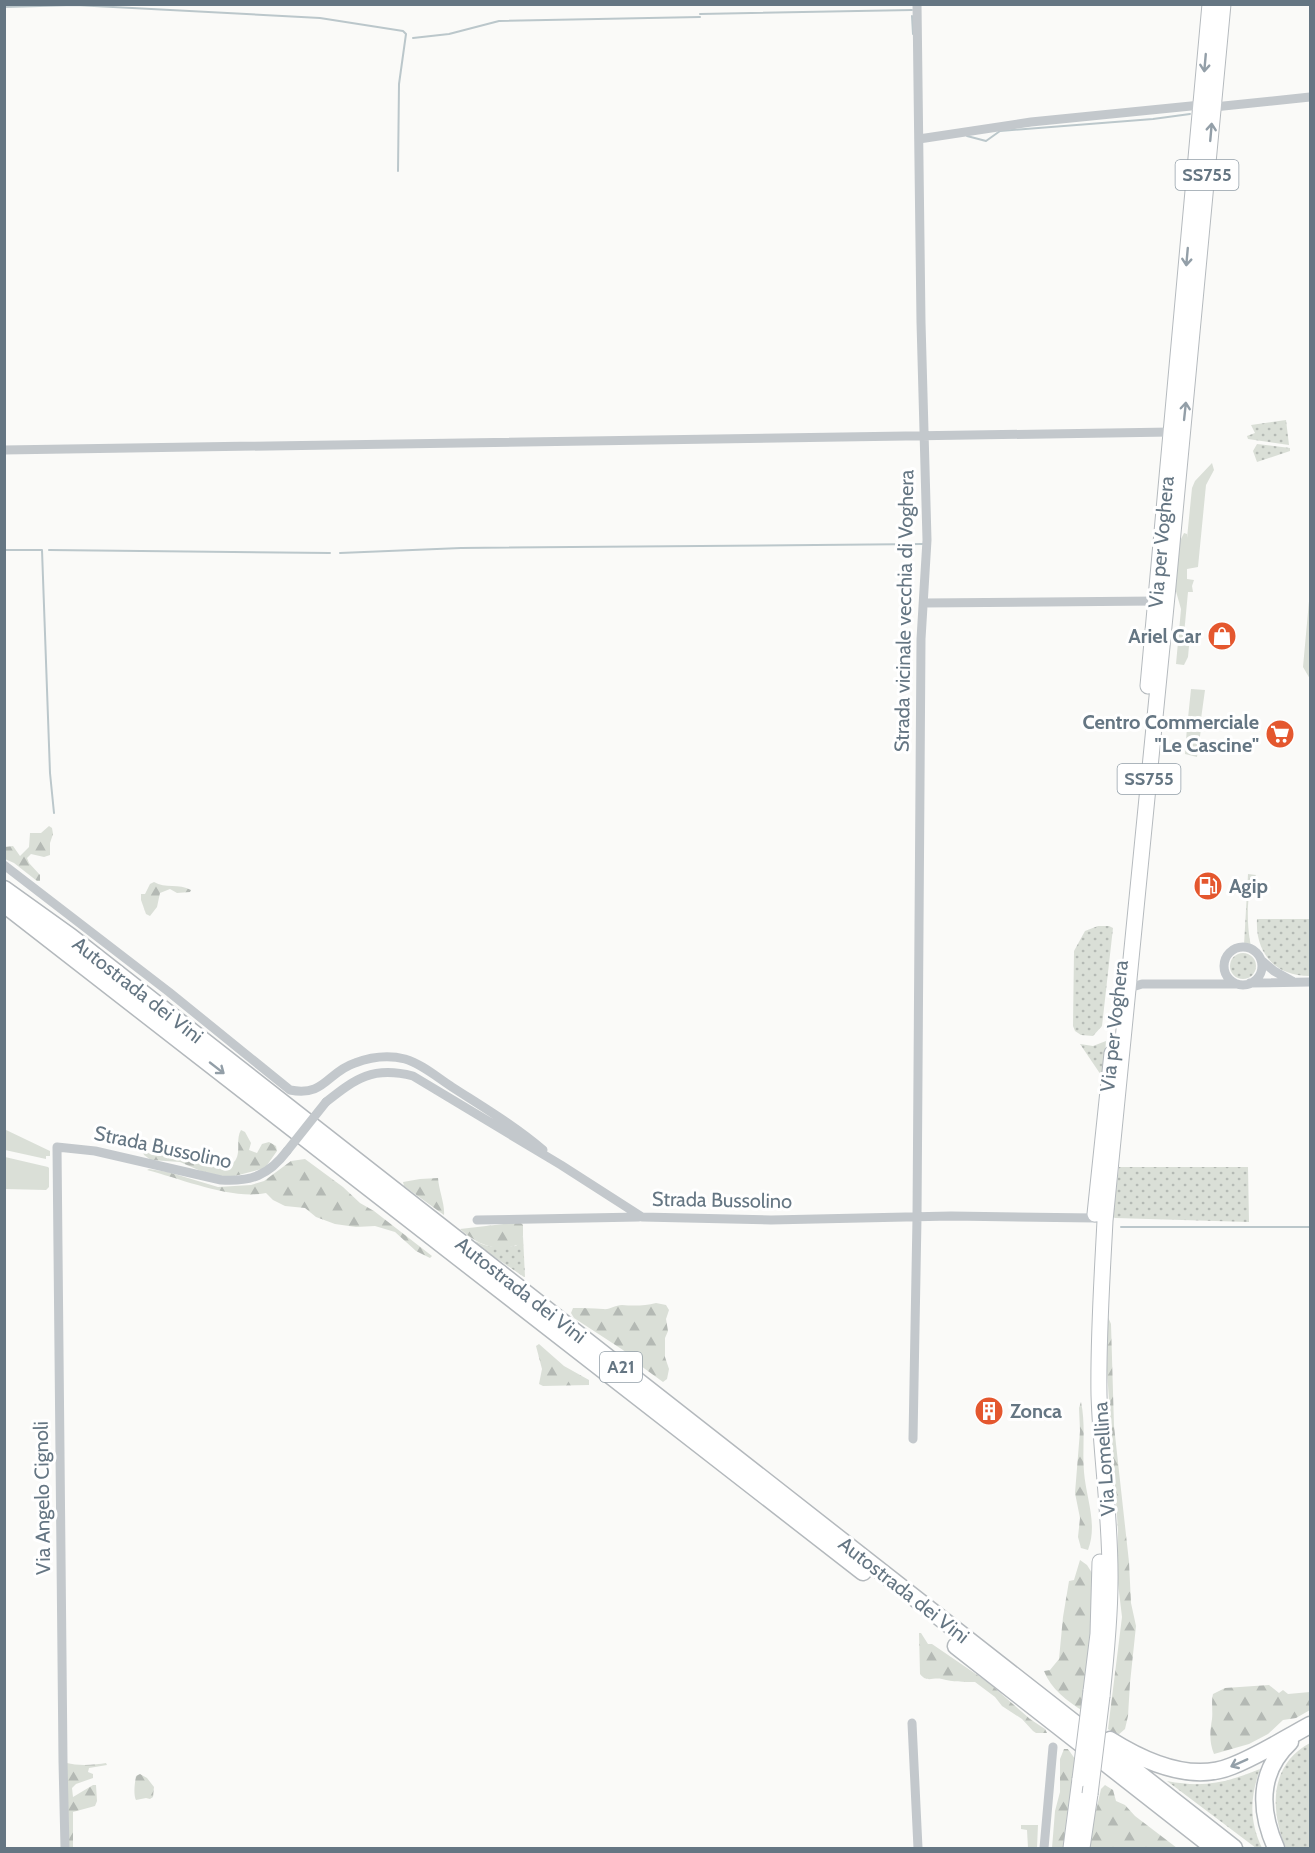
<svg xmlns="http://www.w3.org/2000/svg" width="1315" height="1853" font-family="Cabin,sans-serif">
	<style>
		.grass { fill: url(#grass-dots) }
		.forest { fill: url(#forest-firs) }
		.garden { fill: #dadfd7 }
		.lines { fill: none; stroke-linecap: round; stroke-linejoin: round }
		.stream { stroke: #bbc7cb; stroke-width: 2 }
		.primary-casing { stroke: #b5babe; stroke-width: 17 }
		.motorway-casing { stroke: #b4b9bd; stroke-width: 19 }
		.minor { stroke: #c3c8cc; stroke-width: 9 }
		.primary { stroke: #fff; stroke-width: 15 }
		.motorway { stroke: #fff; stroke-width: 16 }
		.primary-bridge-casing { stroke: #b5babe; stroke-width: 17; stroke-linecap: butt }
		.minor-bridge { stroke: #c3c8cc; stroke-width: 9 }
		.primary-bridge { stroke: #fff; stroke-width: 15 }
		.oneway { stroke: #939fa8 }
		.labels { text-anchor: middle; stroke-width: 6; stroke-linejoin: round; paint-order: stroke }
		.shield { fill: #fff; stroke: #939fa8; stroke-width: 1.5 }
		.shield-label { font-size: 18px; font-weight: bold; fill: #657683 }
		.street-label { font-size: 20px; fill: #657683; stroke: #fff }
		.poi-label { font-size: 20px; font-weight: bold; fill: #657683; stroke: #fff; text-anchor: end }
	</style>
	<defs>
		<pattern id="grass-dots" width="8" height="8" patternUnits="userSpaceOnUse" patternTransform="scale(1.5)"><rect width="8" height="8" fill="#dadfd7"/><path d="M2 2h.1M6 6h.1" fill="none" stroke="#b4b9b4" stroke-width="1.8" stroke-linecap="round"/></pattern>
		<pattern id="forest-firs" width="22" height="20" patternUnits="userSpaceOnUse" patternTransform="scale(1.5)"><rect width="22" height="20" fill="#dadfd7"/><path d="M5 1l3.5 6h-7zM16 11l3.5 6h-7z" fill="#b4b9b4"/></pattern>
	</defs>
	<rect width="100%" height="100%" fill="#fafaf8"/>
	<path class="grass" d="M1286 420 1289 445 1248 439 1247 436 1255 433 1251 425Z
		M1257 444 1290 448V451L1257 462 1253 451Z
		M1248 874 1256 875C1245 891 1247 928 1251 946L1244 945Z
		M1257 919H1310V976C1275 976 1255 953 1257 919Z
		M1098 926H1109L1113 928 1102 1026 1093 1036 1081 1035 1075 1031 1073 1026 1074 951 1085 931Z
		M1230 966a13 13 0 1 1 26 0a13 13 0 1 1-26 0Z
		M1106 1041 1103 1078 1080 1044 1093 1046Z
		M1119 1167H1248L1249 1222 1115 1218 1113 1217Z
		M523 1236 525 1277H524L480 1247 475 1241C492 1249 497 1247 516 1246Z
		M1310 1743V1848H1286C1270 1810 1269 1765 1310 1743Z
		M1260 1769C1250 1797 1249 1821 1262 1848H1256L1167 1781C1203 1788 1226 1783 1260 1769Z"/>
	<path class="forest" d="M49 826 52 828 53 834 50 843V855L44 857 31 854 27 858 29 863 40 875V881H37L14 863 5 859V847L13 846 20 856 29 847 30 833H41Z
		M154 882C165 889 179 883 191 890L190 892 177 893 170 889 160 893 157 907 150 916 146 914 141 900V894H145L150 884Z
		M241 1130 245 1132 251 1143 249 1150 257 1153 262 1144 269 1142 276 1146 277 1151 265 1168 231 1177 210 1175 180 1162 151 1160 144 1155 143 1152H145C160 1158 177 1153 193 1157 203 1160 224 1173 234 1162 242 1153 235 1140 241 1130Z
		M305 1159 343 1187 360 1203 374 1211 432 1256 430 1258 416 1251 395 1232 375 1226 356 1227 335 1224 316 1217 305 1208 285 1206 273 1200 266 1193C231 1200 182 1179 147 1170L149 1169 168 1172 218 1187 251 1185 264 1181 291 1161Z
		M438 1178C439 1191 445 1204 444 1215L404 1186 403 1182 420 1179Z
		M520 1222 523 1225V1236L520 1244C497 1253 478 1245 460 1229Z
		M656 1303 666 1305 669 1310 666 1319 668 1331 665 1338V1357L669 1369 667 1379 663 1382 641 1366 623 1350 574 1318 571 1313 573 1308C584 1308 592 1308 603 1309 610 1310 615 1305 622 1305 633 1306 645 1306 656 1303Z
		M1108 1317 1111 1324 1114 1426 1129 1562 1131 1603 1136 1626 1130 1683 1128 1716 1125 1729 1117 1736 1108 1729 1122 1617 1117 1575 1118 1531 1107 1371Z
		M539 1344 564 1366 589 1380V1385L543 1386 539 1384 542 1369 536 1346Z
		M1081 1402C1086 1425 1082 1449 1084 1472 1086 1498 1098 1524 1088 1550L1081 1548 1078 1537 1080 1518 1075 1493 1080 1431 1079 1408Z
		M1080 1560 1087 1565 1092 1573 1093 1635 1083 1711C1067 1701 1051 1689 1044 1671L1050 1670 1059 1659 1063 1617 1069 1581 1074 1580Z
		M919 1633H921L928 1644H932L989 1683 1030 1719 1045 1729 1047 1733H1036L1033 1731 1022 1719 1002 1706 995 1697 975 1682C963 1682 953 1682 942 1679 932 1677 927 1683 920 1674Z
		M1269 1685 1279 1693 1283 1690 1288 1694 1310 1692V1710L1296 1718 1283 1720 1268 1734 1249 1744 1214 1754C1209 1742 1210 1731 1212 1719 1213 1711 1211 1703 1213 1694L1225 1688Z
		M1064 1749H1068L1075 1759 1072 1791 1067 1814 1064 1848H1052L1055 1811 1060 1792V1759Z
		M67 1763C77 1766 96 1765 106 1763L107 1765 89 1768 88 1772 93 1774V1778L76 1784 72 1788 73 1797 93 1785H96L97 1801 95 1806 73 1812V1848H67Z
		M140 1774 147 1778 154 1787 153 1797 150 1799 146 1798 136 1800C133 1794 135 1782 136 1776Z
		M1105 1785 1113 1790 1116 1801 1125 1805 1135 1816 1177 1848H1087C1091 1828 1097 1809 1101 1789Z"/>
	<path class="garden" d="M1212 463 1214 470 1206 485 1198 567 1187 569V579L1194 580 1192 586 1193 592H1188L1183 645 1189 646 1188 657 1184 665 1176 664 1181 609 1173 581 1176 549 1184 533 1187 534V538L1192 488 1195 481Z
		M1310 590V679L1303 667Z
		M1191 689 1205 690 1201 719 1188 718Z
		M1187 727 1201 729 1197 757 1185 754Z
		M4 1129 50 1151V1156H46V1159L5 1150Z
		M5 1157 48 1167 49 1168V1187L46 1190 5 1189Z
		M1021 1825H1038L1037 1848H1028L1027 1830 1021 1829Z"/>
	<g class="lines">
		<path class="stream" d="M4 7 75 5 320 18 403 31 406 34 399 84 398 171
			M700 14 912 10
			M912 16 913 34
			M413 38 449 34 499 21 700 17
			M967 136 986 141 1000 131 1153 119 1190 114
			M4 550H42L50 773 54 813
			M49 550 330 553
			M340 553 461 548 923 544
			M1121 1227H1310"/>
		<g class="primary-casing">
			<path id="primary" d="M1148 686 1210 4
				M1095 1214 1112 1053
				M1091 1691 1098 1634 1100 1562
				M1102 1696C1106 1658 1110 1620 1110 1582 1111 1519 1101 1457 1099 1395 1098 1337 1102 1279 1105 1221L1168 586 1223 4
				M1071 1848 1080 1779
				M1082 1848 1090 1794"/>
		</g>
		<g class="motorway-casing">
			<path id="motorway" d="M4 889 71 937 1234 1848
				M4 904 863 1572
				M956 1646 1214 1848
				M1110 1740C1145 1762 1191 1783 1232 1766 1260 1755 1284 1739 1310 1725
				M1276 1848C1259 1810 1258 1772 1290 1742"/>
		</g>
		<path class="minor" d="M1214 107 1310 97
			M919 139 1031 122 1201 105
			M4 450 1171 432
			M924 603 1156 601
			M4 865 169 992 290 1090C325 1097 327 1072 355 1063 371 1057 389 1055 405 1059 422 1064 438 1078 452 1087 483 1107 515 1126 543 1150
			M1224 966a19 19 0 1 1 38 0a19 19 0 1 1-38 0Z
			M1261 960 1274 971 1292 981
			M1250 983 1310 982
			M1129 988 1142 984H1237
			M326 1102C356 1078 373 1066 413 1076L561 1165 642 1217 771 1220 951 1216 1095 1218
			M477 1220 639 1217
			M913 1439 917 1218 921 639 927 540 921 322 917 4
			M912 1723 918 1848
			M65 1848 63 1761 57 1147 95 1151 221 1180C251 1182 269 1175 287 1151
			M1044 1848 1053 1747"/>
		<use href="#primary" class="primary"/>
		<use href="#motorway" class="motorway"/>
		<g class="primary-bridge-casing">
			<path id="primary-bridge" d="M1080 1779 1091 1691
				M1090 1794 1102 1696"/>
		</g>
		<path class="minor-bridge" d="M287 1151 326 1102"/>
		<use href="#primary-bridge" class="primary-bridge"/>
	</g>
	<defs><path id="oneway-shaft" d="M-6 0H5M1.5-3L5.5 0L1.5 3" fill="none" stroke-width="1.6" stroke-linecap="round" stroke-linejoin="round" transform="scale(1.5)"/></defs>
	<g class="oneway">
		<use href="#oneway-shaft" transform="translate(1205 63) rotate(95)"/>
		<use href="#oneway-shaft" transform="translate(1211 132) rotate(-85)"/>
		<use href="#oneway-shaft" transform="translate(1187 257) rotate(95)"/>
		<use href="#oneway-shaft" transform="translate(1185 411) rotate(-84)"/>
		<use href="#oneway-shaft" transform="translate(217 1068) rotate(38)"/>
		<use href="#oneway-shaft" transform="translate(1239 1763) rotate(156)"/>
	</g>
	<defs>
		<g id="shop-disc" transform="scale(1.5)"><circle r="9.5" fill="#e4572e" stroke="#fff"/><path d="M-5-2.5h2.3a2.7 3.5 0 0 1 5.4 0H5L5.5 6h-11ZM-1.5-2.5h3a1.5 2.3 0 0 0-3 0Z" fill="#fff"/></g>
		<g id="supermarket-disc" transform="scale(1.5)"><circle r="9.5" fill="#e4572e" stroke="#fff"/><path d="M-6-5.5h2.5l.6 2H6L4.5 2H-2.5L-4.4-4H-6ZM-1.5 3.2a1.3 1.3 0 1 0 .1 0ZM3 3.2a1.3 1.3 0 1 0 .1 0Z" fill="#fff"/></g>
		<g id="fuel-disc" transform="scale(1.5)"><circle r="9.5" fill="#e4572e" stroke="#fff"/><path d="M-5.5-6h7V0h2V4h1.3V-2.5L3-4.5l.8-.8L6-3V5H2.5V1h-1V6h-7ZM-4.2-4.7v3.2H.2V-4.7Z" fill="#fff"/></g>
		<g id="building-disc" transform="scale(1.5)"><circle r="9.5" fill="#e4572e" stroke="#fff"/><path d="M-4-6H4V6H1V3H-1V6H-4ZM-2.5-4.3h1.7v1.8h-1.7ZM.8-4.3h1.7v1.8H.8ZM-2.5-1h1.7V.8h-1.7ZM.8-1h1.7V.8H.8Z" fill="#fff"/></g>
	</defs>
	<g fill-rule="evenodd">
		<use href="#shop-disc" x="1222" y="636"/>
		<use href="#supermarket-disc" x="1280" y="734"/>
		<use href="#fuel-disc" x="1208" y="886"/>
		<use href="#building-disc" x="989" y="1411"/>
	</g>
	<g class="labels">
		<g class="shield">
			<rect x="1175.5" y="160" width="63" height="30" rx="4.5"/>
			<rect x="1117.5" y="764" width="63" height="30" rx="4.5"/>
			<rect x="600" y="1352" width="42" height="30" rx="4.5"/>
		</g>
		<g class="shield-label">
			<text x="1207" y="181">SS755</text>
			<text x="1149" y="785">SS755</text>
			<text x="621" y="1373">A21</text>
		</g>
		<g class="street-label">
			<text transform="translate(1161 542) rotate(-85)" y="7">Via per Voghera</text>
			<text transform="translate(904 611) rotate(-89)" y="7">Strada vicinale vecchia di Voghera</text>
			<text transform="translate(138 990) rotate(38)" y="7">Autostrada dei Vini</text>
			<text transform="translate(1114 1026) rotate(-84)" y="7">Via per Voghera</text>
			<text transform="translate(163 1147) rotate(12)" y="7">Strada Bussolino</text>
			<text transform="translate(722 1200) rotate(1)" y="7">Strada Bussolino</text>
			<text transform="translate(521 1290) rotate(38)" y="7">Autostrada dei Vini</text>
			<text transform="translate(1104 1459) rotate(-94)" y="7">Via Lomellina</text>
			<text transform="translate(42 1498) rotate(-91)" y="7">Via Angelo Cignoli</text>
			<text transform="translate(904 1590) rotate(38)" y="7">Autostrada dei Vini</text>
		</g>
		<g class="poi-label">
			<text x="1201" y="643">Ariel Car</text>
			<text x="1259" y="729">Centro Commerciale<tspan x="1259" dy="23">"Le Cascine"</tspan></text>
			<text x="1229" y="893" text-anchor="start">Agip</text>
			<text x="1010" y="1418" text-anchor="start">Zonca</text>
		</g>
	</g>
	<rect width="1315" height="1853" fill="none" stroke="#657683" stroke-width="12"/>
</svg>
